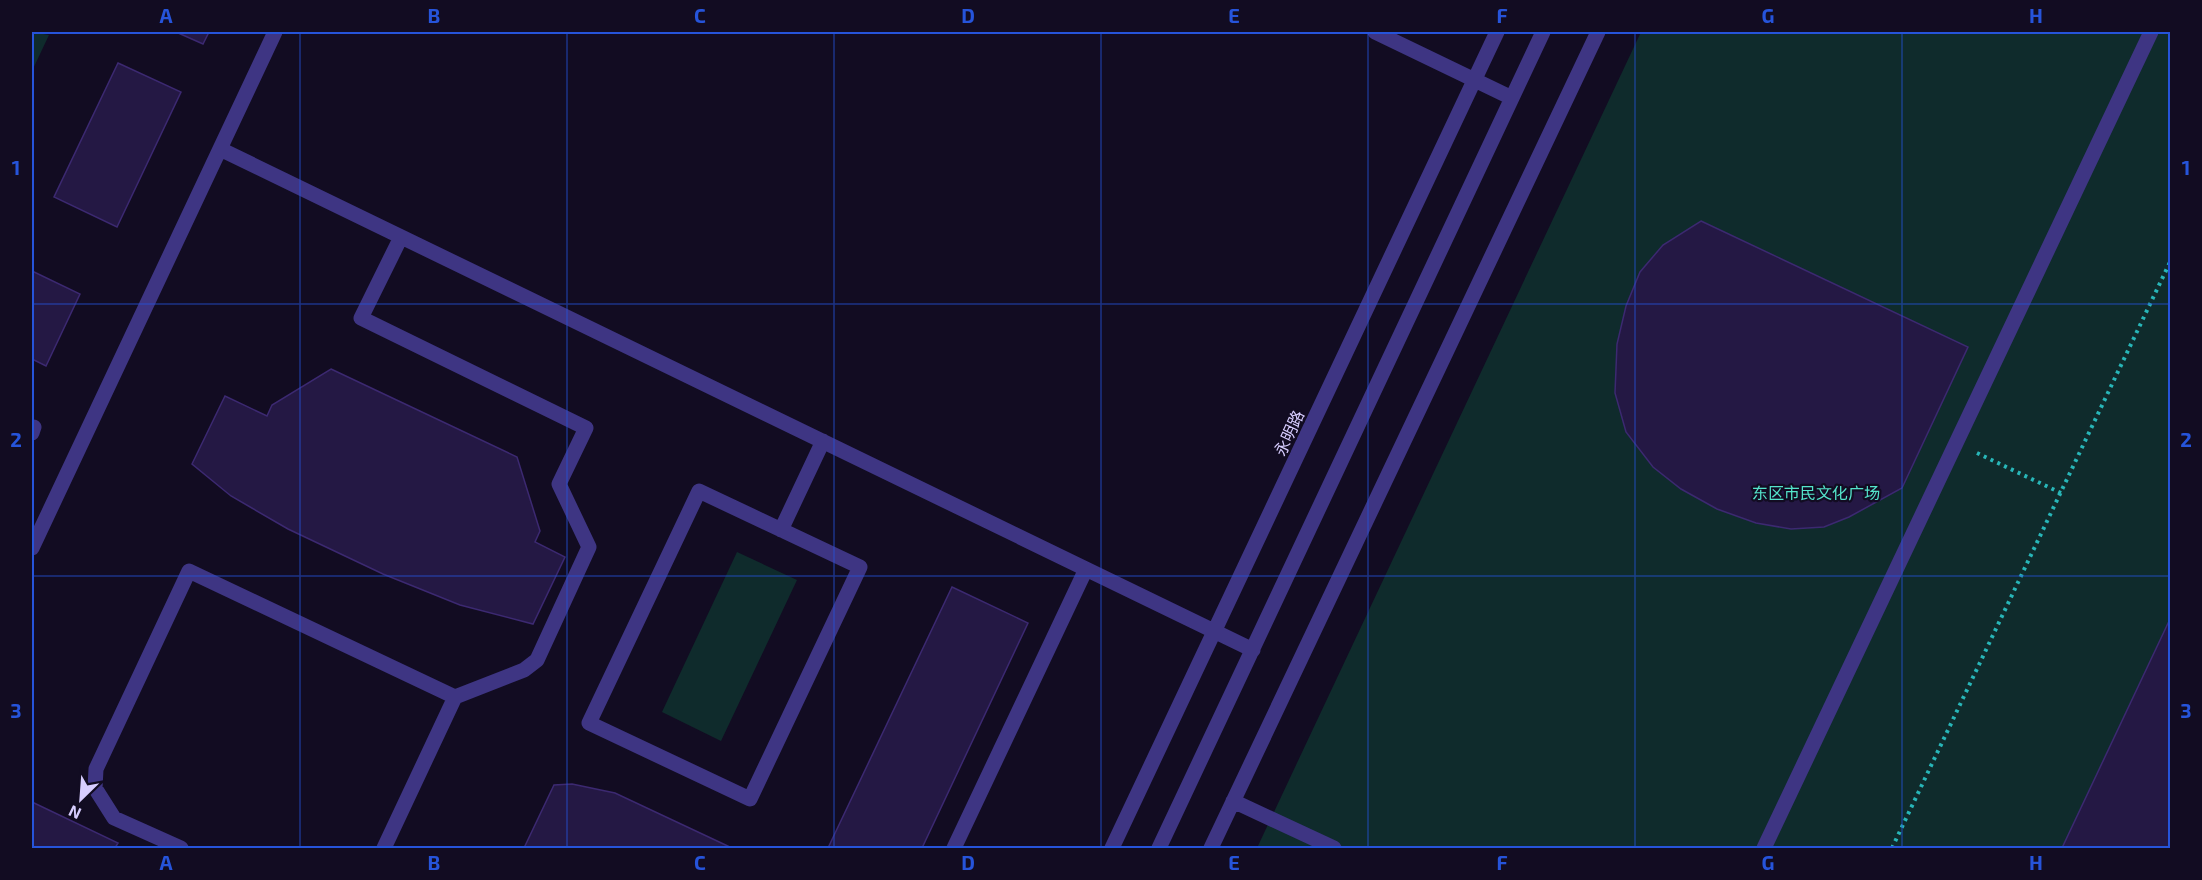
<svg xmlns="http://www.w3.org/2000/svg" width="2202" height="880" font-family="'Exo 2','Noto Sans SC',sans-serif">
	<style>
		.green { fill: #0f2b2c }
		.building { fill: #241844; stroke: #3c2971; stroke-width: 1.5 }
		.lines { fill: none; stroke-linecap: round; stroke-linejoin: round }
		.path { stroke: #28b6b8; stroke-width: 4; stroke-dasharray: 3 4.5; stroke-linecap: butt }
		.minor { stroke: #3e3583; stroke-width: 15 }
		.grid { fill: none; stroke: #2654da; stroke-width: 1.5; stroke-opacity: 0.55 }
		.labels { text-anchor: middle; stroke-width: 4.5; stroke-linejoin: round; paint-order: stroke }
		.street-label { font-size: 16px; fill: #d7cdff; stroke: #120c22 }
		.park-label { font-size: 16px; fill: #54e4cb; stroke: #120c22 }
		.neatline { fill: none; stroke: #2654da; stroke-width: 2 }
		.grid-label { font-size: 20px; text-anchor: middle; font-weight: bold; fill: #2654da }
	</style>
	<rect width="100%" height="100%" fill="#120c22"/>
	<path class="green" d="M32 32 49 35 32 71Z
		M1641 32H2170V848H1257Z
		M737 552 797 580 721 741 662 712Z"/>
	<path class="building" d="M176 32H209L203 44Z
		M118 63 181 92 117 227 54 197Z
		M1701 221 1968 347 1902 488 1849 517 1824 527 1791 529 1756 523 1717 509 1681 489 1653 467 1626 432 1615 393 1617 344 1626 306 1640 272 1663 245Z
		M32 271 80 294 46 366 32 359Z
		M331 369 517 457 540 531 535 542 565 557 533 624 460 605 383 574 288 529 231 496 192 464 225 396 267 416 272 405Z
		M952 587 1028 623 922 848H828Z
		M2170 619V848H2062Z
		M572 784 615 793 732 848H524L554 785Z
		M32 802 118 843 115 848H32Z"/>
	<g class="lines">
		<path class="path" d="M1977 453 2061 493
			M1892 848 2170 262"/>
		<path class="minor" d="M1375 32 1512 98
			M220 149 1253 650
			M401 237 361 318 586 428 559 484 589 547 537 660 524 670 455 697
			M32 433 34 427
			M699 491 860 567 750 799 589 723Z
			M781 530 823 441
			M32 548 275 32
			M1233 801 1334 848
			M181 848 114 818 95 788 96 769 189 571 455 697 384 848
			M954 848 1086 569
			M1112 848 1497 32
			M1159 848 1543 32
			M1211 848 1598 32
			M1764 848 2151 32"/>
	</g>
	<path class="grid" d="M300 32V848M567 32V848M834 32V848M1101 32V848M1368 32V848M1635 32V848M1902 32V848M32 304H2170M32 576H2170"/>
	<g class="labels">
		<g class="street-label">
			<text transform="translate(1289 433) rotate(-65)" y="6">永明路</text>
		</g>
		<g class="park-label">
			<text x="1816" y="499">东区市民文化广场</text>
		</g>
	</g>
	<rect width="2202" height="880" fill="none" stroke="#120c22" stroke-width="66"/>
	<g transform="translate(81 799) rotate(205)" stroke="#120c22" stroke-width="4.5" paint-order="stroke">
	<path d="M0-4.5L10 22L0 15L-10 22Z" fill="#d7cdff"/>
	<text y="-9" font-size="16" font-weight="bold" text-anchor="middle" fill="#d7cdff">N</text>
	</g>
	<rect x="33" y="33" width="2136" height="814" class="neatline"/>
	<g class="grid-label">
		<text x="166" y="23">A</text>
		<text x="434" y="23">B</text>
		<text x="700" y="23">C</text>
		<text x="968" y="23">D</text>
		<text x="1234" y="23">E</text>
		<text x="1502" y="23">F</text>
		<text x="1768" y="23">G</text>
		<text x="2036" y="23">H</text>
		<text x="16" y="175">1</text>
		<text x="2186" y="175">1</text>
		<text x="16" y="447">2</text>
		<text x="2186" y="447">2</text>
		<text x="16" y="718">3</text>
		<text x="2186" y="718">3</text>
		<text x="166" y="870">A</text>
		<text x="434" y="870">B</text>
		<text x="700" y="870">C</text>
		<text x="968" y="870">D</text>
		<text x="1234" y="870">E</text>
		<text x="1502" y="870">F</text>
		<text x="1768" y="870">G</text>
		<text x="2036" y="870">H</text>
	</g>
</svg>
